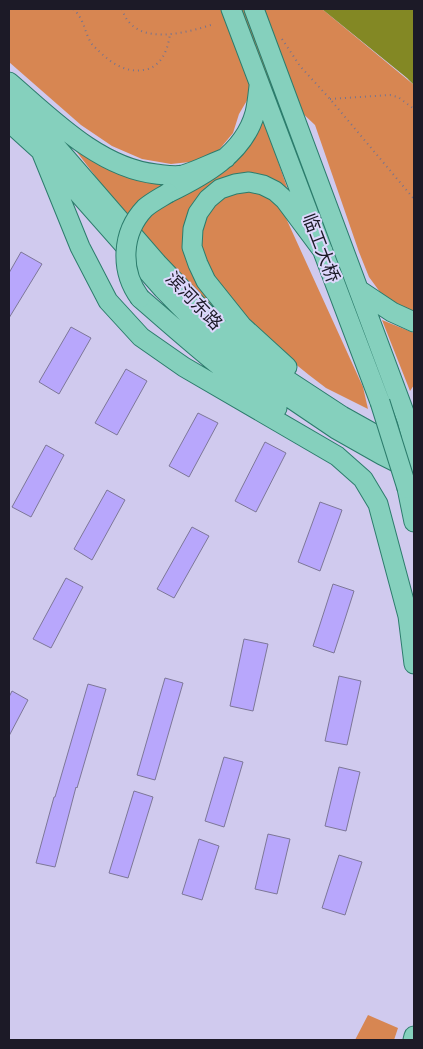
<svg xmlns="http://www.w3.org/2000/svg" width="423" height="1049" font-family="Manrope,'Noto Sans SC',sans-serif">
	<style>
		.green { fill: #d78652 }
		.water { fill: #838824 }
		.building { fill: #b8a7fc; stroke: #7d7798 }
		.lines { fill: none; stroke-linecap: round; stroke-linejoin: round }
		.primary-casing { stroke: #2c7c6c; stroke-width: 21 }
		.path { stroke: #78748d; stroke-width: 2; stroke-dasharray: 1 4; stroke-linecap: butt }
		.primary { stroke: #85d0bd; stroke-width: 19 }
		.primary-bridge-casing { stroke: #2c7c6c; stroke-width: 21; stroke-linecap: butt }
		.primary-bridge { stroke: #85d0bd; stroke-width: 19 }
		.labels { text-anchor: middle; stroke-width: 4; stroke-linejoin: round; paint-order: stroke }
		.street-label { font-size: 18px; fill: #1c1a27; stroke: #ddd7fc }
	</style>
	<rect width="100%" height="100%" fill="#d0caee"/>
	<path class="green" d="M9 9H322L414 85V314L394 302 380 292 369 277 359 252 315 125 297 108 272 95 249 97 239 114 233 133 218 151 199 161 171 164 142 159 112 146 81 125 9 62Z
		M263 118 290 196 254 176 189 221 236 331 190 286 139 232 149 216Z
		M70 143 162 182 164 187 128 219Z
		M238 189 272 196 280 205 363 387 368 409 326 388 309 375 273 346 228 298 201 257 198 232 212 204Z
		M382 320 414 333V385L410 391Z
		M368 1015 398 1028 394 1040H355Z"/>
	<path class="water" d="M322 9H414V85L407 78Z"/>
	<path class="building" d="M21 252 42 264 9 318V273Z
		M71 327 91 338 59 394 39 382Z
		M126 369 147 381 117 435 95 423Z
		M198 413 218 423 189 477 169 466Z
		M265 442 286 453 256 512 235 501Z
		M46 445 64 455 31 517 12 507Z
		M107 490 125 500 92 560 74 549Z
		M320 502 342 510 320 571 298 562Z
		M192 527 209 536 174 598 157 589Z
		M66 578 83 587 51 648 33 639Z
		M333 584 354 591 334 653 313 646Z
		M244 639 268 644 253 711 230 706Z
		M339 676 361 681 347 745 325 741Z
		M165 678 183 683 155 780 137 775Z
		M88 684 106 689 77 788 76 787 55 867 36 863 54 797H55Z
		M12 691 28 700 9 736V697Z
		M224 757 243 762 224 827 205 821Z
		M339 767 360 772 346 831 325 826Z
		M134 791 153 797 128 878 109 873Z
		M268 834 290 839 277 894 255 889Z
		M199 839 219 846 202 900 182 894Z
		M339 855 362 862 345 915 322 908Z"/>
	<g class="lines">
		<g class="primary-casing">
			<path id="primary" d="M231 9 380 402
				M254 9 407 420 414 446
				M9 82C51 118 99 168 156 174 165 175 175 177 183 175 197 171 212 163 226 158
				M9 104 52 142 157 263 224 333 284 378 342 416 385 440 414 455
				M9 122 41 151 163 289 214 341 265 381 336 429 382 455 414 471
				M41 151 80 247 108 301 141 337 184 367 337 456 363 479 378 504 408 616 414 664
				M168 193C203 176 244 154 255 113 257 105 258 95 259 86
				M359 290 392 312 414 322
				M140 298C184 336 228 376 277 408
				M287 367 242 326 206 281 198 264 192 247 193 229 198 213 208 199 220 189 235 184 249 182 263 185 275 191 285 200 323 251
				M407 488 414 522
				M413 1040 414 1036"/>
		</g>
		<path class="path" d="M73 9C84 18 84 31 91 43 94 47 98 50 102 54 115 66 130 74 148 69 163 64 168 48 170 34
			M122 9C134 48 186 33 214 24
			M282 39 300 66 330 99 414 199
			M330 99 390 95 398 97 414 109"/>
		<use href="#primary" class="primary"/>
		<g class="primary-bridge-casing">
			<path id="primary-bridge" d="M140 298C120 271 121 233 145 208 152 202 160 198 168 193
				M380 402 407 488"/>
		</g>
		<use href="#primary-bridge" class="primary-bridge"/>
	</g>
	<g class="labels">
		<g class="street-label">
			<text transform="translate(321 248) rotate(69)" y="6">临工大桥</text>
			<text transform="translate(194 301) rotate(46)" y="6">滨河东路</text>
		</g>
	</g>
	<rect width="423" height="1049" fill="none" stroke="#1c1a27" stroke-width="20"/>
</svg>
